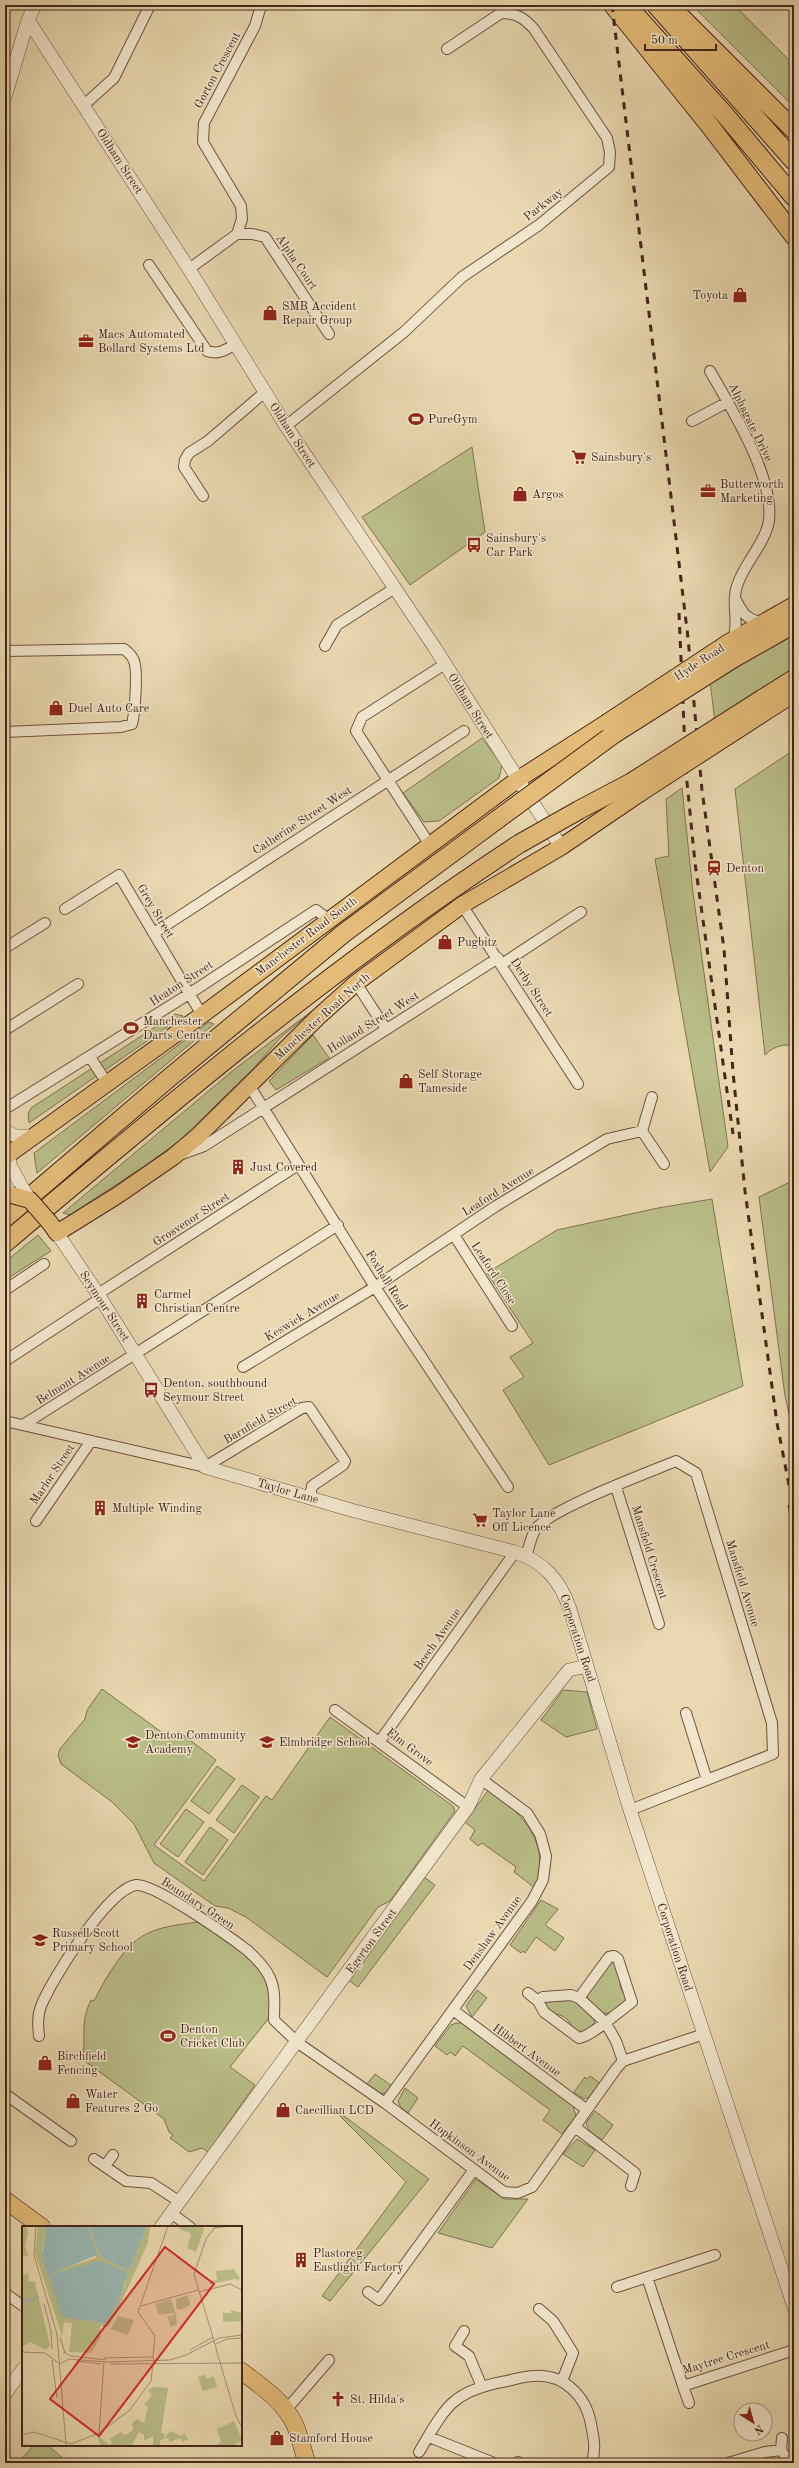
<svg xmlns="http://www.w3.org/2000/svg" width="799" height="2468" font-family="'Old Standard TT',serif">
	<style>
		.green { fill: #babe88; stroke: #807252 }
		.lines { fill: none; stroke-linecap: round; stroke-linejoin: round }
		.minor-casing { stroke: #6f5240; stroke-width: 12 }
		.tertiary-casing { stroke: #6f5240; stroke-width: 14 }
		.primary-casing { stroke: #46261b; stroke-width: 18 }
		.trunk-casing { stroke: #46261b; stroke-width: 18 }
		.motorway-casing { stroke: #46261b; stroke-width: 20 }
		.minor { stroke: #f1e6cc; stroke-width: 10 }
		.tertiary { stroke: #f1e6cc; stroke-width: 13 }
		.primary { stroke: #e4bc78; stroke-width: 16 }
		.trunk { stroke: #e4bc78; stroke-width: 17 }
		.motorway { stroke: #e4bc78; stroke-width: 18 }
		.rail { stroke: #46261b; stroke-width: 3; stroke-dasharray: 7 7; stroke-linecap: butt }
		.tertiary-bridge-casing { stroke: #6f5240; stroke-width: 14; stroke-linecap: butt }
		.primary-bridge-casing { stroke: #46261b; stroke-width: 18; stroke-linecap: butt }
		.motorway-bridge-casing { stroke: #46261b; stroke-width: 20; stroke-linecap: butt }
		.tertiary-bridge { stroke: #f1e6cc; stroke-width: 13 }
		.primary-bridge { stroke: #e4bc78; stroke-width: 16 }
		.motorway-bridge { stroke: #e4bc78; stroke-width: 18 }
		.labels { text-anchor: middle; stroke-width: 3; stroke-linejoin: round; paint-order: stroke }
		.street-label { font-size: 12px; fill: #46261b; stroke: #f1e6cc }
		.poi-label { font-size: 12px; fill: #46261b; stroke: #f1e6cc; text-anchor: start }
		.inset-river { fill: none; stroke: #9ab8b4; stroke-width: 2 }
		.inset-road { fill: none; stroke: #a89174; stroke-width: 1 }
		.view { fill: #d62828; fill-opacity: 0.15; stroke: #d62828; stroke-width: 2 }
		.inset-edge { fill: none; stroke: #46261b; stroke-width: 2 }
	</style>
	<rect width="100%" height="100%" fill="#e9d8b0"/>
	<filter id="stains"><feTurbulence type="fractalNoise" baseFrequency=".005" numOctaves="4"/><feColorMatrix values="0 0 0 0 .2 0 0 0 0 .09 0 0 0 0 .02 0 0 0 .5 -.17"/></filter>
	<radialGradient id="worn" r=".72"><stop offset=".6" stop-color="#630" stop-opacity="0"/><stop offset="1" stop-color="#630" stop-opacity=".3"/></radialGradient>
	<path class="green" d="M692 5H734L794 65V107Z
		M472 447 485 532 410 585 362 517Z
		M794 635V671L715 722 710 681Z
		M482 738 502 765 499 778 439 821 424 822 403 793Z
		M794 750V1049L791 1045C780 1045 773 1047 765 1055L735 789Z
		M682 788 693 893 728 1147 710 1172 655 859 669 856 666 799Z
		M320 1005 281 1037 254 1068 179 1141 149 1163 70 1215 63 1213 236 1068Z
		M175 1014 183 1016 29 1123 28 1114 31 1108Z
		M209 1022 214 1024 37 1173 34 1153Z
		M313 1035 329 1058 276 1090 269 1081Z
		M794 1180V1436L785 1396 759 1197Z
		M712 1199 743 1386 549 1465 503 1390 524 1377 510 1357 533 1343 487 1273 557 1230 658 1208Z
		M38 1235 51 1251 5 1280V1262Z
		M102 1689 171 1739 178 1731 216 1760 154 1845 204 1881 266 1796 272 1800 330 1717 453 1806 455 1811 390 1901 378 1907 327 1977 246 1917 228 1908 215 1906 154 1863 134 1824 112 1802 61 1764 58 1755 60 1749 85 1719 87 1710Z
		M563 1690 587 1692 597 1729 566 1737 541 1720Z
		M217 1766 235 1779 209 1814 191 1801Z
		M242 1785 259 1797 234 1833 216 1820Z
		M490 1788C523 1817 551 1840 535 1888L514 1872 516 1867 482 1843 478 1846 470 1839 475 1830 465 1822Z
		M186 1809 204 1822 178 1857 160 1844Z
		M210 1827 228 1840 203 1875 185 1862Z
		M424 1877 435 1885 358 1987 347 1979Z
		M541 1900 558 1909 545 1925 564 1938 555 1951 536 1937 525 1953 523 1951 521 1953 510 1945Z
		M198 1922C220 1935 259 1959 269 1983 272 1991 271 2004 272 2014L230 2067 255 2085 208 2152 202 2148 189 2152 170 2138 173 2135 169 2132 164 2119 82 2059C87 2036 79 2025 91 2000L94 2001C103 1982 123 1948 141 1937 158 1926 179 1925 198 1922Z
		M612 1960 615 1961 621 1977C617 1987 623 1991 627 2000 623 2004 619 2009 614 2011 603 2018 588 2007 587 1995Z
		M477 1990 487 1998 472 2017 466 2006Z
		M573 1999 593 2018 595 2022 586 2033 574 2032C570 2019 563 2014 550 2013L543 2003 545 2000Z
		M456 2023H462L573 2106 576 2116 562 2134 543 2120 550 2110 463 2046 455 2056 450 2052 447 2055 435 2046 451 2025Z
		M375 2074 392 2086 387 2092 380 2094 367 2084Z
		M590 2076 600 2083 589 2097 584 2099 574 2092 585 2077 587 2079Z
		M405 2088 418 2098 408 2113 401 2108 398 2101Z
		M329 2105 429 2179 330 2301 322 2296 406 2182Z
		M595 2111 613 2125 602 2140C595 2135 588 2132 586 2123Z
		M577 2139 595 2150 583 2167 563 2154Z
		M476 2179 504 2199H528L492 2248 438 2233Z
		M34 2445H47L66 2461 64 2463H18Z
		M555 2459H580V2463H553Z"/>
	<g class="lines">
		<g class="minor-casing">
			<path id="minor" d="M84 105 114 78 150 5
				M237 234 242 219 241 206 203 142 204 123 255 26 260 9 258 5
				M149 265 207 351C219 355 225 350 236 344
				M189 269 237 234H252L265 237 329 334
				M710 371C731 408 774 476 769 520 767 540 745 563 738 583 730 602 740 621 733 640
				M692 421 728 402
				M286 426 404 332 462 277 539 225 609 167 610 152 607 138 534 29C524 18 517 13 501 13L447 49
				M203 496 184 467 185 460 189 453 208 441 265 392
				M736 600C743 614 747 620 763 622
				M325 646 337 625 395 588
				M5 651 124 649C128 652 132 655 134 661 138 671 135 712 132 724L121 727 5 732
				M430 845 356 731 362 717 445 664
				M462 905 578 1084
				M65 909 119 875 202 1015
				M154 933 464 731
				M5 948 45 923
				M502 964 581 912
				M356 983 386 1029
				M5 1030 78 984
				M90 1057 107 1083
				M249 1085 375 1287 508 1487
				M652 1097 642 1131 664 1164
				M5 1109 189 994 316 910 328 919
				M182 1154 204 1146 498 958
				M454 1235 512 1326
				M5 1290 44 1264
				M98 1294 298 1165
				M5 1361 101 1298
				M243 1367 375 1287 496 1206 607 1139 642 1131
				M5 1421 205 1467 302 1408 309 1407 345 1461 343 1465 312 1486 310 1497
				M23 1425 338 1225
				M616 1487 659 1624
				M36 1521 91 1441
				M526 1556C529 1548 531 1537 535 1530 547 1510 650 1472 676 1461L696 1473 772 1723 773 1754 630 1810
				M335 1710 468 1807
				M686 1713 707 1780
				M380 1741 515 1552
				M528 1993 538 2001 543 1997 571 1995 579 1998 605 2022 616 2041 623 2061
				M538 2001 544 2012 579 2038C590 2037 620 2011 632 2002L618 1959 614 1956 609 1957 579 1998
				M453 2010 587 2110
				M39 2036C38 2026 37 2016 41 2006 52 1979 108 1889 136 1885 154 1883 230 1937 247 1950 256 1958 265 1967 270 1978 276 1991 274 2006 274 2020L298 2043 385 2103 504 2192 518 2193 532 2187 616 2069 623 2061 704 2034
				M5 2094 71 2141
				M385 2103 532 1901 543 1880 546 1856 540 1834 527 1813 481 1779
				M575 2127 635 2173 631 2186
				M94 2159 126 2181 151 2183 180 2202
				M105 2166 113 2155
				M171 2213 190 2227
				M647 2277 683 2386 794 2350
				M617 2287 715 2255
				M368 2292 379 2300 473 2171
				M5 2293 23 2306
				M539 2309 553 2321 573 2353 562 2381
				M464 2331 455 2346 469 2356 482 2387
				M683 2386 689 2403
				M286 2410 329 2360
				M429 2437 494 2463
				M782 2438 781 2450 788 2460
				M419 2452C428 2437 442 2410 456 2400 470 2389 490 2384 507 2381 516 2379 525 2376 534 2376 564 2374 586 2396 591 2424 594 2439 596 2449 592 2463
				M518 2463V2462
				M728 2463 765 2452 781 2450"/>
		</g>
		<g class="tertiary-casing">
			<path id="tertiary" d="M28 20 189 269 286 426 435 648 561 847
				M5 97 28 20 35 5
				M5 1131 16 1136H33
				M5 1146 11 1167 22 1187
				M57 1233 98 1294 205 1467 351 1510 515 1552C544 1562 560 1580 570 1609L630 1810 794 2307
				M161 2227 468 1807 481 1779 569 1670 587 1666
				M5 2394 23 2369"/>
		</g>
		<g class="primary-casing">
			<path id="primary" d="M729 642 794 605
				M767 711 794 694
				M5 1157 202 1015 517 780 606 723
				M50 1223 57 1233 118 1195 173 1157 198 1136 318 1017 356 983 462 905 561 847 642 792"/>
		</g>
		<g class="trunk-casing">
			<path id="trunk" d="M5 2200 42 2227
				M241 2371C261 2386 284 2401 295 2425 300 2437 303 2451 307 2463"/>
		</g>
		<g class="motorway-casing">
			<path id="motorway" d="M613 5 710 126 794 236
				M656 5 794 161
				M671 7 794 130
				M633 12 726 116 794 197
				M734 658 794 624
				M762 699 794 679
				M579 810 632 782
				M5 1218 169 1078 344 933 498 819
				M5 1243C171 1103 337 963 519 844"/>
		</g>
		<use href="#minor" class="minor"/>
		<use href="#tertiary" class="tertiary"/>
		<use href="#primary" class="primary"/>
		<use href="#trunk" class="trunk"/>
		<use href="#motorway" class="motorway"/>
		<path class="rail" d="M612 5 688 638 702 790 724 949 733 1072 745 1191 777 1423 794 1511
			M679 613 686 772 695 863 733 1134
			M789 1505 794 1529"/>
		<g class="tertiary-bridge-casing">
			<path id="tertiary-bridge" d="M22 1187 30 1200"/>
		</g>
		<g class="primary-bridge-casing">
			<path id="primary-bridge" d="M606 723 729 642
				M642 792 767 711
				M12 1195 30 1200 50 1223"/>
		</g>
		<g class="motorway-bridge-casing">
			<path id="motorway-bridge" d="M632 782 762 699
				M498 819 614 734 734 658
				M519 844 579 810"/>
		</g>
		<use href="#tertiary-bridge" class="tertiary-bridge"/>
		<use href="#primary-bridge" class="primary-bridge"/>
		<use href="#motorway-bridge" class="motorway-bridge"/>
	</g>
	<defs>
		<g id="shop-bare" transform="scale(1.2)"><path d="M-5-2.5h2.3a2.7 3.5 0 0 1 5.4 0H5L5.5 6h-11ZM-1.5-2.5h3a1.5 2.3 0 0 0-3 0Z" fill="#8f2418" stroke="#f1e6cc" stroke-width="2.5" paint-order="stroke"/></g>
		<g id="office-bare" transform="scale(1.2)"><path d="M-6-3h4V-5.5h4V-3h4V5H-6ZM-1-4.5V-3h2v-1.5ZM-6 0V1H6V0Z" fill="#8f2418" stroke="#f1e6cc" stroke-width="2.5" paint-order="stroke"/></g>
		<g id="stadium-bare" transform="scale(1.2)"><path d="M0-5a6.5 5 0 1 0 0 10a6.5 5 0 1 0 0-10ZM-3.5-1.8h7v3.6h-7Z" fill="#8f2418" stroke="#f1e6cc" stroke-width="2.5" paint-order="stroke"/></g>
		<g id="supermarket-bare" transform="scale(1.2)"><path d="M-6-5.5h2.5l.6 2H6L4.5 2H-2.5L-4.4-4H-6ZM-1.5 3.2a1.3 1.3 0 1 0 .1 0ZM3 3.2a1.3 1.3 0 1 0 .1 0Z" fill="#8f2418" stroke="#f1e6cc" stroke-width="2.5" paint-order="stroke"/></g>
		<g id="bus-bare" transform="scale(1.2)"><path d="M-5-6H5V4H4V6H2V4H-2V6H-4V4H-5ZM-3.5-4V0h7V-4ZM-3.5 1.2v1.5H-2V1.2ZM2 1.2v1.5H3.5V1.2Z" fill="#8f2418" stroke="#f1e6cc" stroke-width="2.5" paint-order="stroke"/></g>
		<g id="station-bare" transform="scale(1.2)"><path d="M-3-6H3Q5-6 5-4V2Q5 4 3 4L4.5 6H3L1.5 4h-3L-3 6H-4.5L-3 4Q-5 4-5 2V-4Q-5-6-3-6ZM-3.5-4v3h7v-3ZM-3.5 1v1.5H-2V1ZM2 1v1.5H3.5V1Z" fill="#8f2418" stroke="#f1e6cc" stroke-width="2.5" paint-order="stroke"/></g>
		<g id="building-bare" transform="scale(1.2)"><path d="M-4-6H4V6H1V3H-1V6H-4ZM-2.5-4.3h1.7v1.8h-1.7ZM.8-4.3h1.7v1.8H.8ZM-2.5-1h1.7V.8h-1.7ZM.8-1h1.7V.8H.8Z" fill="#8f2418" stroke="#f1e6cc" stroke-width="2.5" paint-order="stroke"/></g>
		<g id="school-bare" transform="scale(1.2)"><path d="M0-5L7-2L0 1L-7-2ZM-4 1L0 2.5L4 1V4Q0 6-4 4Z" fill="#8f2418" stroke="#f1e6cc" stroke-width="2.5" paint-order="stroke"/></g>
		<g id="church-bare" transform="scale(1.2)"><path d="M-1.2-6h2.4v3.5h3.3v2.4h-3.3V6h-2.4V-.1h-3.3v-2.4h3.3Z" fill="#8f2418" stroke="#f1e6cc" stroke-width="2.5" paint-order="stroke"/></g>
	</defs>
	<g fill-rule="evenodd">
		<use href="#shop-bare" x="740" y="295"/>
		<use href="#shop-bare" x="270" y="313"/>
		<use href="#office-bare" x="86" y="341"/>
		<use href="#stadium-bare" x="416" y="419"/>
		<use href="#supermarket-bare" x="579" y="457"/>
		<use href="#office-bare" x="708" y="491"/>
		<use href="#shop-bare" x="520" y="494"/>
		<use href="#bus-bare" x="474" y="545"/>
		<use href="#shop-bare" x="56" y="708"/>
		<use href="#station-bare" x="714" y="868"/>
		<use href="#shop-bare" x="445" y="942"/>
		<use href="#stadium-bare" x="131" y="1028"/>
		<use href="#shop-bare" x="406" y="1081"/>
		<use href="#building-bare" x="238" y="1167"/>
		<use href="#building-bare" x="142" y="1301"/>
		<use href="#bus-bare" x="151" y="1390"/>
		<use href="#building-bare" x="100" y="1508"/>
		<use href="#supermarket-bare" x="480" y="1520"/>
		<use href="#school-bare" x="133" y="1742"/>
		<use href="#school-bare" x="267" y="1742"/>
		<use href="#school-bare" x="40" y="1940"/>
		<use href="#stadium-bare" x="168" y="2036"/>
		<use href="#shop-bare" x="45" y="2063"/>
		<use href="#shop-bare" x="73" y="2101"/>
		<use href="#shop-bare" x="283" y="2110"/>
		<use href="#building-bare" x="301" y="2260"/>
		<use href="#church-bare" x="338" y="2399"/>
		<use href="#shop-bare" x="277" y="2438"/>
	</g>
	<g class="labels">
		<g class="street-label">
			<text transform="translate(217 70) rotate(-62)" y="4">Gorton Crescent</text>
			<text transform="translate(120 161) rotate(57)" y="4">Oldham Street</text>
			<text transform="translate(543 204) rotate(-38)" y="4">Parkway</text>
			<text transform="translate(297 262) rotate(56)" y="4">Alpha Court</text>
			<text transform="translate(751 422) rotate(64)" y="4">Alphagate Drive</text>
			<text transform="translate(293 435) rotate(57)" y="4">Oldham Street</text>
			<text transform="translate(699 662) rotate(-33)" y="4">Hyde Road</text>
			<text transform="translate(471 706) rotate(58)" y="4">Oldham Street</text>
			<text transform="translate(302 820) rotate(-33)" y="4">Catherine Street West</text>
			<text transform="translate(156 911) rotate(59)" y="4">Grey Street</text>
			<text transform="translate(306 936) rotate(-37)" y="4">Manchester Road South</text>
			<text transform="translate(181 983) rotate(-33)" y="4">Heaton Street</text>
			<text transform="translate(532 987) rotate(57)" y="4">Derby Street</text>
			<text transform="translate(322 1016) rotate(-42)" y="4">Manchester Road North</text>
			<text transform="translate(373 1022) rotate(-32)" y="4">Holland Street West</text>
			<text transform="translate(498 1191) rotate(-32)" y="4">Leaford Avenue</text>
			<text transform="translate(191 1219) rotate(-33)" y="4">Grosvenor Street</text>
			<text transform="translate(494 1273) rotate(57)" y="4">Leaford Close</text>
			<text transform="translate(387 1280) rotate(58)" y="4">Foxhall Road</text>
			<text transform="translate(105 1306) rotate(57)" y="4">Seymour Street</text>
			<text transform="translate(302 1316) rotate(-31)" y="4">Keswick Avenue</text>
			<text transform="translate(73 1379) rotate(-32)" y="4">Belmont Avenue</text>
			<text transform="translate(260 1420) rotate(-30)" y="4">Barnfield Street</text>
			<text transform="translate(52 1474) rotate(-56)" y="4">Marlor Street</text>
			<text transform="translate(288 1491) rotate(16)" y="4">Taylor Lane</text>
			<text transform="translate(650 1552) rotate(73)" y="4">Mansfield Crescent</text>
			<text transform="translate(743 1583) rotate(73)" y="4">Mansfield Avenue</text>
			<text transform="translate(578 1638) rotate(72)" y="4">Corporation Road</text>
			<text transform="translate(437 1639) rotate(-55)" y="4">Beech Avenue</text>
			<text transform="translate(410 1747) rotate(37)" y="4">Elm Grove</text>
			<text transform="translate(198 1903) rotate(33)" y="4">Boundary Green</text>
			<text transform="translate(492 1933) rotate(-54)" y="4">Denshaw Avenue</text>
			<text transform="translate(371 1941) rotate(-54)" y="4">Egerton Street</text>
			<text transform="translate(675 1947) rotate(72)" y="4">Corporation Road</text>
			<text transform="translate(527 2050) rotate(36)" y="4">Hibbert Avenue</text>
			<text transform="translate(470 2150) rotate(36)" y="4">Hopkinson Avenue</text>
			<text transform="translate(726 2357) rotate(-17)" y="4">Maytree Crescent</text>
		</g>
		<g class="poi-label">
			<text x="728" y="299" text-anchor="end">Toyota</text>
			<text x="282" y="310">SMB Accident<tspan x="282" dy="14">Repair Group</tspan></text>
			<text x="98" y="338">Macs Automated<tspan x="98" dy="14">Bollard Systems Ltd</tspan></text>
			<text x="428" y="423">PureGym</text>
			<text x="591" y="461">Sainsbury's</text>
			<text x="720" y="488">Butterworth<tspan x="720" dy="14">Marketing</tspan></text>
			<text x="532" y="498">Argos</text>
			<text x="486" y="542">Sainsbury's<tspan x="486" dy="14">Car Park</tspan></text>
			<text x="68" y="712">Duel Auto Care</text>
			<text x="726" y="872">Denton</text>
			<text x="457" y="946">Pugbitz</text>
			<text x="143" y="1025">Manchester<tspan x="143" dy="14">Darts Centre</tspan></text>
			<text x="418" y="1078">Self Storage<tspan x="418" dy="14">Tameside</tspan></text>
			<text x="250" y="1171">Just Covered</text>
			<text x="154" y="1298">Carmel<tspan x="154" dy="14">Christian Centre</tspan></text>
			<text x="163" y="1387">Denton, southbound<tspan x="163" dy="14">Seymour Street</tspan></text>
			<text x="112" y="1512">Multiple Winding</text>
			<text x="492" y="1517">Taylor Lane<tspan x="492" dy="14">Off Licence</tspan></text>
			<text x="145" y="1739">Denton Community<tspan x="145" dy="14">Academy</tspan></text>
			<text x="279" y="1746">Elmbridge School</text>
			<text x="52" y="1937">Russell Scott<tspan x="52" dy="14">Primary School</tspan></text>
			<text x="180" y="2033">Denton<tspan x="180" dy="14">Cricket Club</tspan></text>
			<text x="57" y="2060">Birchfield<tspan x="57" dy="14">Fencing</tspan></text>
			<text x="85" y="2098">Water<tspan x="85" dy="14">Features 2 Go</tspan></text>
			<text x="295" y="2114">Caecillian LCD</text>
			<text x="313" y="2257">Plastoreg<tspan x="313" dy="14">Eastlight Factory</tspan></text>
			<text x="350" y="2403">St. Hilda's</text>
			<text x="289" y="2442">Stamford House</text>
		</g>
	</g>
	<g transform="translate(22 2226)">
		<rect width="220" height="220" fill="#e9d8b0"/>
		<path d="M0 0H4L6 7 3 21 6 30 0 29ZM16 0H24L20 23 26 48 74 32 66 0H68L78 30 107 45 125 0H128L126 17 94 88 86 101 78 100 79 110 69 127 47 126 50 97 42 96 40 110 13 27ZM77 36 104 56 84 97 26 49ZM158 0H180L182 3 174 26 165 22 169 10 168 7 157 3ZM212 43 218 52 215 55 214 53 188 58V55L195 54 194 45ZM7 47 6 55 13 56 28 119 24 124 8 116 0 121V50ZM166 69 168 79 159 84 154 82V73ZM149 73 154 88 155 98 149 101 145 90H150L153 87 137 89 133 78ZM209 84 220 87V95L201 96V87H209ZM96 90 112 94 106 109 89 103ZM183 149 185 153 192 150 195 161 181 165 176 151ZM131 161 146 162 139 207 143 208 142 213 138 214V219L131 220V210L122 215V209L117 206 109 220H79L75 209 87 219 90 217 88 213 99 206 103 209 111 204 110 197 115 193 122 197 126 181 122 179 130 169 126 165ZM212 195 220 214 211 220H193L199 216 195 203ZM148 205 160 210 162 207 166 213 161 216 159 212 147 216V212H143Z" fill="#babe88" fill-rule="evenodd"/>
		<path d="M24 0H66L75 29 27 49 77 35 106 46 97 74 84 97 40 91 20 30ZM68 0H125L107 45 78 30Z" fill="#9ab8b4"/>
		<path class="inset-river" d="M0 77 17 71"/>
		<path class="inset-road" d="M14 0 12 29 35 108 44 220M194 0 184 13 172 48 195 125M192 2 209 0M177 66 208 58 220 64M22 78 29 105 30 123M119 80 176 64M38 111 43 127M194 118 205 113 220 112M194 123 214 190 220 201M168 124 191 111M0 126 23 127 38 138 47 133 85 136 148 134 164 129 197 112 220 109M41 126 49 130 84 134M131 131 133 110 116 86 146 0M82 132 126 131H131L132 136M30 134 35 172M54 135 79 138M88 138 220 137M77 207 82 136M0 209 12 206 49 218 77 207 107 185 129 155 131 137"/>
		<path class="view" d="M143 21 192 58 77 210 28 173Z"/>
		<rect width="220" height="220" class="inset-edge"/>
	</g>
	<rect width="799" height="2468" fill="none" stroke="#e9d8b0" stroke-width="20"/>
	<rect x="6" y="6" width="787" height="2456" fill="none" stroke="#46261b" stroke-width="2"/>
	<rect x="10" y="10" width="779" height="2448" fill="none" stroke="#46261b"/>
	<g transform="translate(753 2422) rotate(143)"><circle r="19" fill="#f1e6cc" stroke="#ad9985"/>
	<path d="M0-3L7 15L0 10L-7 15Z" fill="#8f2418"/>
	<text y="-6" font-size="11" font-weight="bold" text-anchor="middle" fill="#46261b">N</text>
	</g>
	<path d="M645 44v6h71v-6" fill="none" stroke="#46261b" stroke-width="2"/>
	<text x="651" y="44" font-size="12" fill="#46261b" stroke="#f1e6cc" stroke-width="3" paint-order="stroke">50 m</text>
	<rect width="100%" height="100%" filter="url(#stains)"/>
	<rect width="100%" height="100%" fill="url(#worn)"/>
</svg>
